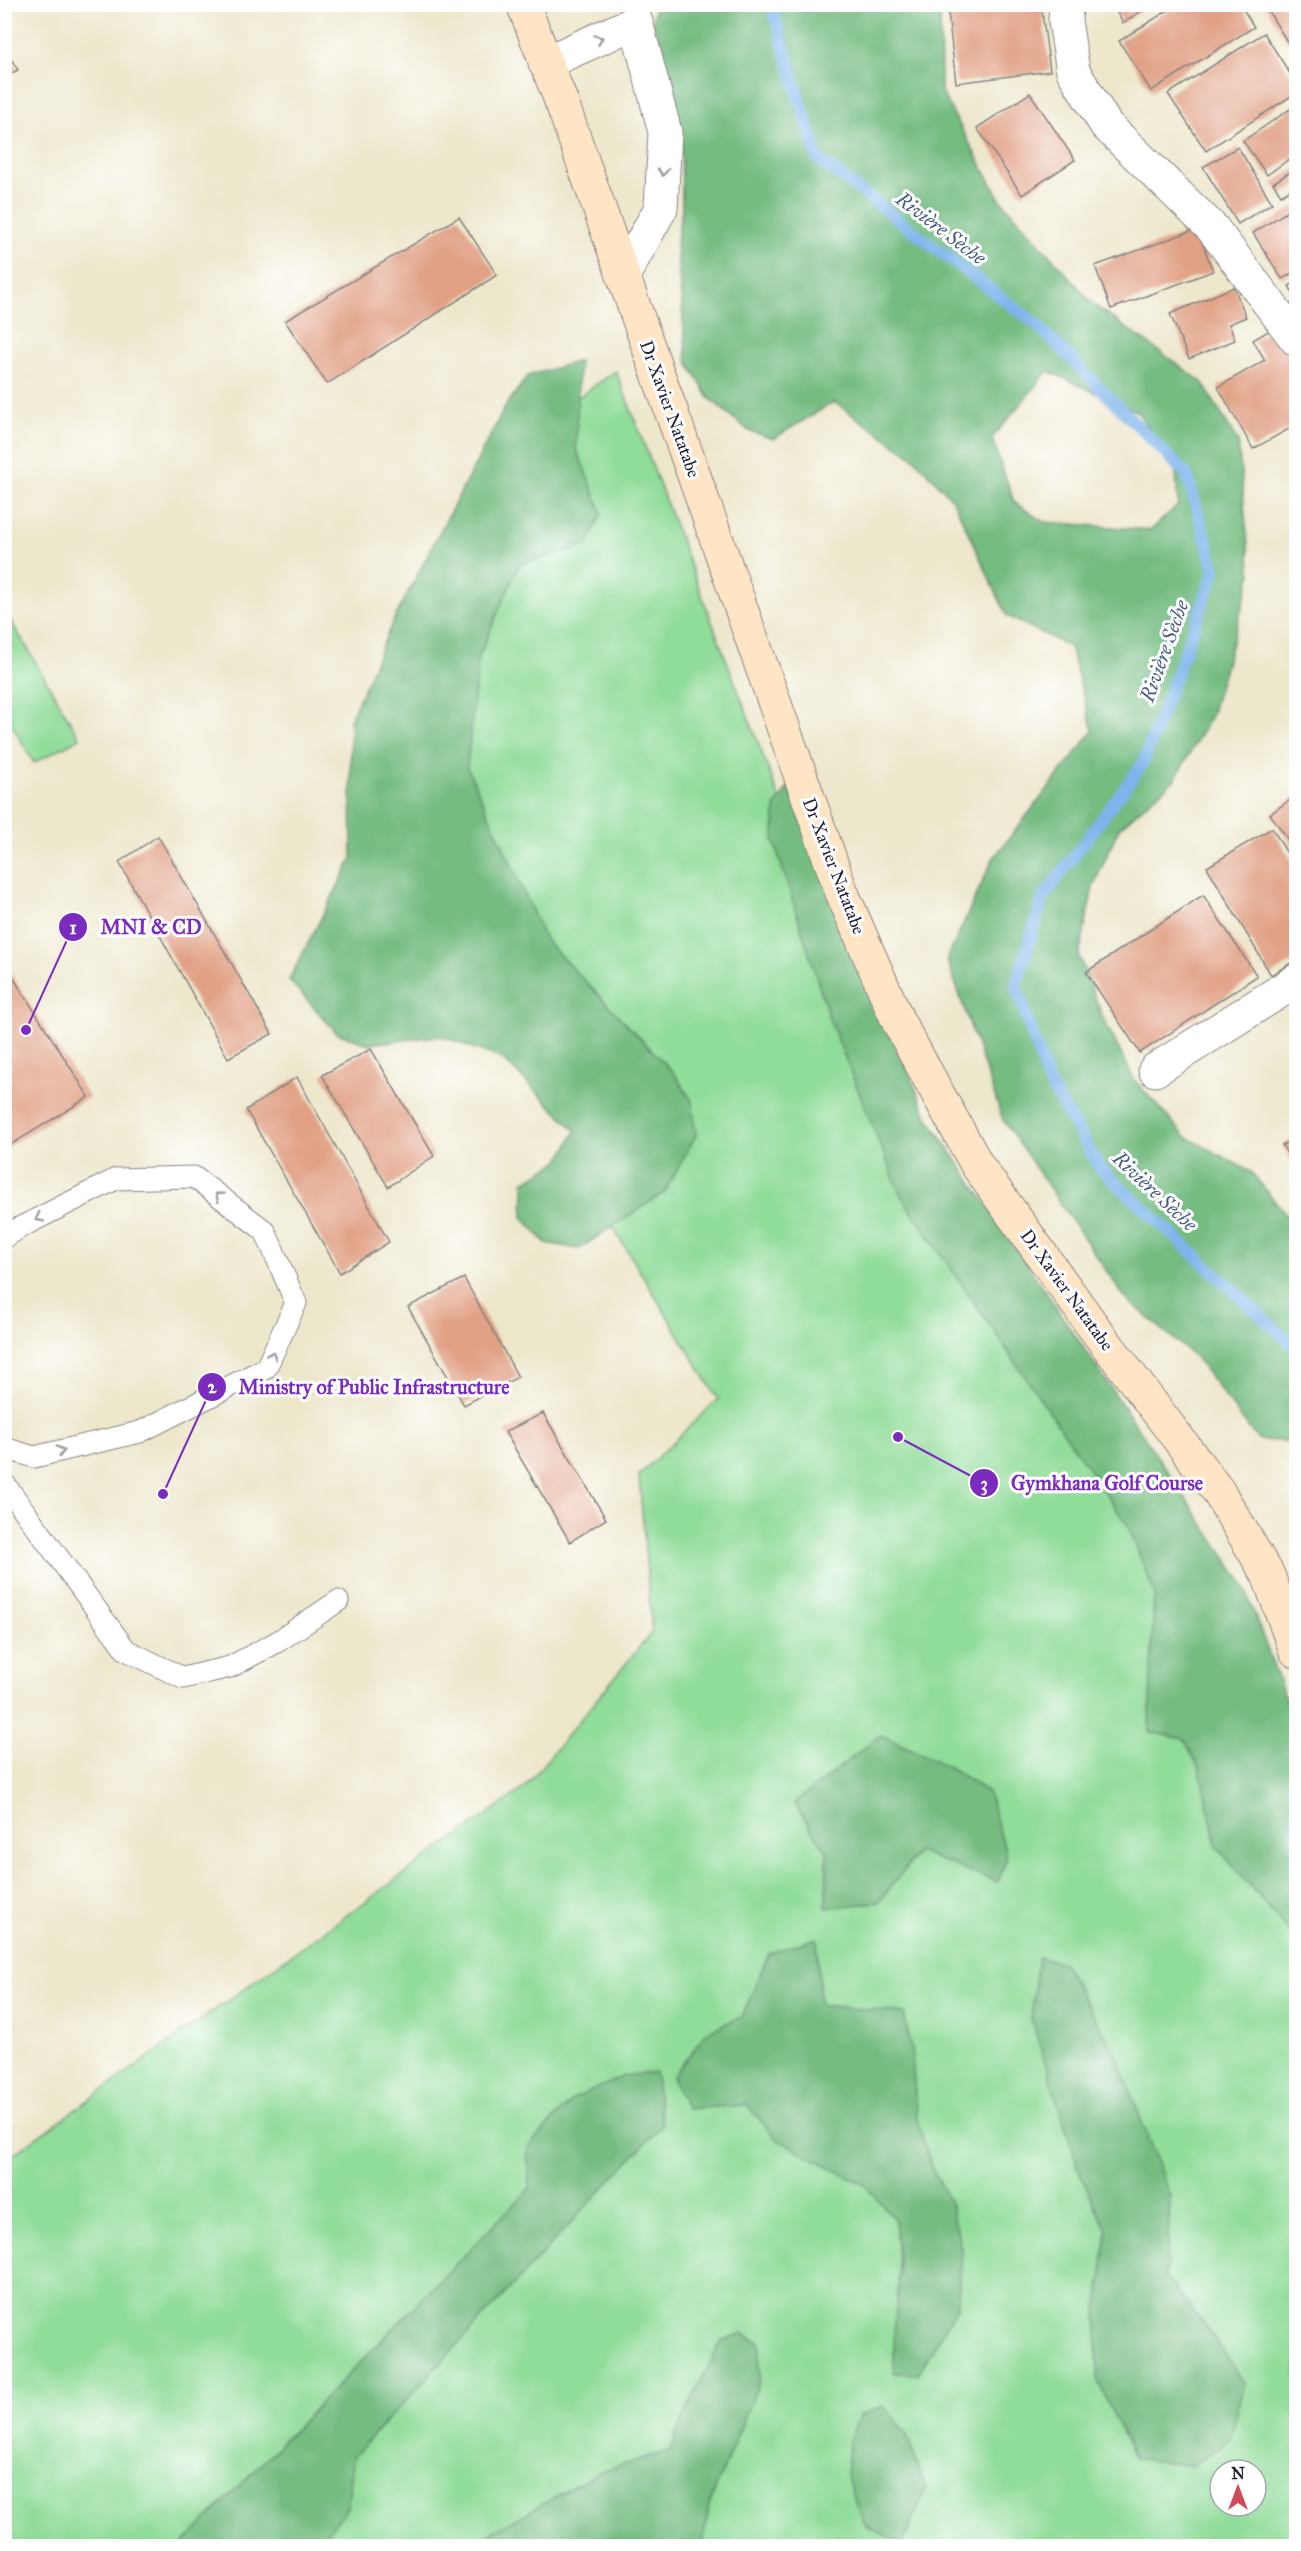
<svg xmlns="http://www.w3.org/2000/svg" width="1301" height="2551" font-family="'IM FELL Great Primer',serif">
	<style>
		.green { fill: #90dc99; stroke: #597f6a; stroke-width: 1.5; fill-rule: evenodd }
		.forest { fill: #74bc81; stroke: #4b6f5e; stroke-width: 1.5; fill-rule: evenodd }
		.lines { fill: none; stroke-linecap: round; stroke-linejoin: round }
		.stream { stroke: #7db4ec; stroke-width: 12 }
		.building { fill: #e1a185 }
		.service-casing { stroke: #888483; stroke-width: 23 }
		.minor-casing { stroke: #888483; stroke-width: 35 }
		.secondary-casing { stroke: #888483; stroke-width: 35 }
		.service { stroke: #fff; stroke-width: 21 }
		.minor { stroke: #fff; stroke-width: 33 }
		.secondary { stroke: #fee5c5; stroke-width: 33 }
		.oneway { stroke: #9c9ca7 }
		.labels { text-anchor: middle; stroke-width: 6; stroke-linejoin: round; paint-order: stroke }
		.street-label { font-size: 18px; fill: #22223b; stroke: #fff }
		.water-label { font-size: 20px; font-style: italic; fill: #465c82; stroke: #fff }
		.leader { fill: none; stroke: #7b2cbf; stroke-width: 2 }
		.callout-dot { fill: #7b2cbf; stroke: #fff; stroke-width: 2 }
		.mark-label { font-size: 18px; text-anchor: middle; font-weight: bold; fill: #fff }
		.callout-label { font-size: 20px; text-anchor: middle; font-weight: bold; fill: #7b2cbf; stroke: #fff; stroke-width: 6; stroke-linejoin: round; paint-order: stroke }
	</style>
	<rect width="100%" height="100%" fill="#fff"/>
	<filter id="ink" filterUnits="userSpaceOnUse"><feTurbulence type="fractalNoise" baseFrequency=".0167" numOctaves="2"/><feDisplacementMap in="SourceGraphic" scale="12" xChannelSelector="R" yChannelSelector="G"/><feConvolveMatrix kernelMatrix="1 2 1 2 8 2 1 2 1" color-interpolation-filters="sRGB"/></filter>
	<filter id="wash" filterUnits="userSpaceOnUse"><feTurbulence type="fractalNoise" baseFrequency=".008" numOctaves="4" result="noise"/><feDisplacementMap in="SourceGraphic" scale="24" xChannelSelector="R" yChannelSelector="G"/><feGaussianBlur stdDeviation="1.35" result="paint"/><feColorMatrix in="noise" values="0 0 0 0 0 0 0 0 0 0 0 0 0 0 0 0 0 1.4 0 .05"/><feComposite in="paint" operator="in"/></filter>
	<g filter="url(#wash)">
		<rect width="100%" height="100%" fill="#ede7cb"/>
		<path class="green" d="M616 371 908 1135 1296 1783V2546H5L4 2161 524 1788 652 1632 639 1475 718 1399 586 1183 618 1129 374 700 496 454ZM1220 2470H1256V2506H1220Z
			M4 609 80 738 34 763 5 713Z"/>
		<path class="forest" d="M655 5H940L941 91 1000 199 1093 304 1202 382 1238 442 1251 576 1211 716 1175 779 1119 828 1093 887 1079 956 1103 1018 1135 1081 1185 1136 1251 1172 1296 1227V1442L1258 1440 1195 1357 1125 1298 1003 1120 947 959 993 859 1093 731 1070 647 1007 616 953 500 914 458 834 402 773 439 749 431 709 398 687 361 676 244 682 209 681 139 651 34ZM1048 371 1138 412 1176 472 1178 505 1151 530 1044 522 1014 502 992 438Z
			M579 361 576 448 602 513 587 545 519 564 478 659 467 767 546 941 673 1072 692 1101 696 1135 665 1192 579 1249 546 1243 523 1218 524 1182 559 1161 576 1131 503 1059 441 1036 368 1044 337 1033 289 980 352 859 350 720 393 621 507 404 528 376Z
			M788 787 928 1118 1243 1583 1296 1727V1940L1217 1847 1200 1770 1184 1739 1149 1732 1154 1592 1128 1526 901 1196 830 1021 774 841 775 807Z
			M881 1735 949 1767 988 1792 1007 1857 998 1882 918 1852 879 1902 826 1908 827 1852 794 1803Z
			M817 1938 820 2005 904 2013 912 2055 917 2119 931 2166 951 2205 962 2253 957 2308 918 2374 894 2373V2334L899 2274 895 2220 865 2185 776 2139 747 2105 687 2109 672 2077 708 2031 742 2017 769 1953Z
			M1038 1957 1063 1963 1117 2055 1170 2197 1166 2277 1207 2328 1245 2384 1230 2439 1193 2466 1134 2458 1097 2379V2315L1107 2230 1080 2174 1031 2018Z
			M655 2072 662 2125 354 2456 347 2508 316 2546H181L529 2189 527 2148 573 2099 624 2076Z
			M743 2333 760 2343 759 2382 709 2505 703 2546H468L601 2471 669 2451 694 2395 722 2340Z
			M883 2406 906 2433 926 2489 903 2543 865 2526 846 2476 850 2438 859 2416Z"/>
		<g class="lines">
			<path class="stream" d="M771 4 818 159 1036 324 1187 475 1215 571 1143 763 1043 898 1016 985 1048 1081 1100 1168 1296 1348"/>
		</g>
		<g id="blocks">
			<path class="building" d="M947 4H1041L1050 71 956 83Z
				M1112 4H1152L1123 23Z
				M1178 4H1240L1254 27 1151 91 1119 41Z
				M1264 4H1296V51L1294 53Z
				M1264 33 1296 83V93L1206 151 1168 94Z
				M4 48 18 70 4 78Z
				M1030 93 1075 160 1022 195 977 128Z
				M1296 105V154L1267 175 1243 141Z
				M1238 147 1272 203 1238 224 1203 167Z
				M1296 168V186L1281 195 1273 183Z
				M1296 206V271L1282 279 1253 233Z
				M459 217 497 275 327 384 285 321Z
				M1197 229 1213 271 1111 309 1095 266Z
				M1296 282V298L1289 286Z
				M1234 287 1246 317 1229 324 1235 340 1189 359 1170 314Z
				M1277 326 1296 360V425L1253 449 1218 387 1265 360 1253 340Z
				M1296 796V846L1294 848 1270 814Z
				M1272 828 1296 868V960L1271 975 1207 867Z
				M158 836 272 1034 228 1058 119 862Z
				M1203 895 1257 976 1140 1053 1086 972Z
				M4 963 89 1097 4 1149Z
				M371 1049 434 1156 388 1187 322 1075Z
				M297 1077 389 1242 340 1273 246 1110Z
				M1296 1136V1168L1282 1145Z
				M464 1278 518 1377 464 1405 408 1307Z
				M543 1413 606 1519 570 1542 505 1432Z"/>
		</g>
	</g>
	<g filter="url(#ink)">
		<use href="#blocks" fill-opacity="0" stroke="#888483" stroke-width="1.5"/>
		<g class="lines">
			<g class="service-casing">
				<path id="service" d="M4 1238 19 1228 116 1179 194 1177 265 1231 296 1303 266 1368 140 1432 34 1457 4 1448
					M4 1483 126 1650 183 1678 230 1667 277 1642 338 1601"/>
			</g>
			<g class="minor-casing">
				<path id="minor" d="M1066 4 1065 21 1073 71 1106 125 1213 229 1296 339
					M545 63 636 22 665 132 661 208 623 276
					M1155 1070 1296 981"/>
			</g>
			<g class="secondary-casing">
				<path id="secondary" d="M523 4 563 106 842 893 898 1021 977 1165 1095 1329 1218 1491 1268 1575 1296 1651"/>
			</g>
			<use href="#service" class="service"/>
			<use href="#minor" class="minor"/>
			<use href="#secondary" class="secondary"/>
		</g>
		<defs><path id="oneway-chevron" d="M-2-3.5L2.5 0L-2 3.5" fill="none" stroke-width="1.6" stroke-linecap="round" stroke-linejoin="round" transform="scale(1.5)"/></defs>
		<g class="oneway">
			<use href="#oneway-chevron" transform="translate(599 39) rotate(-24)"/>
			<use href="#oneway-chevron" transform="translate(663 172) rotate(93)"/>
			<use href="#oneway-chevron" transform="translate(219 1196) rotate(-143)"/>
			<use href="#oneway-chevron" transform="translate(39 1218) rotate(153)"/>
			<use href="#oneway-chevron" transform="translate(272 1355) rotate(-66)"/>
			<use href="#oneway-chevron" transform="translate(61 1451) rotate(-13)"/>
		</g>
	</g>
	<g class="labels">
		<g class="street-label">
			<text transform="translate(670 409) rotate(70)" y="6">Dr Xavier Natatabe</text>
			<text transform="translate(834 866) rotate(69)" y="6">Dr Xavier Natatabe</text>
			<text transform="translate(1067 1290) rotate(54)" y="6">Dr Xavier Natatabe</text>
		</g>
		<g class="water-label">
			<text transform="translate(941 228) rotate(37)" y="7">Rivière Sèche</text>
			<text transform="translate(1164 651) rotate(-70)" y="7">Rivière Sèche</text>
			<text transform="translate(1155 1191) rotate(43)" y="7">Rivière Sèche</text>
		</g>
	</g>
	<path class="leader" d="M26 1030L73 927M163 1494L212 1387M898 1437L984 1483"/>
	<g class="callout-dot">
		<circle cx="26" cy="1030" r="6"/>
		<circle cx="163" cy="1494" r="6"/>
		<circle cx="898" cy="1437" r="6"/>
		<circle cx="73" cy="927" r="15"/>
		<circle cx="212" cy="1387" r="15"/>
		<circle cx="984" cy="1483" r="15"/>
	</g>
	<g class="mark-label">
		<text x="73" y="934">1</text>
		<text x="212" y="1393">2</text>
		<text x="984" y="1490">3</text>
	</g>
	<g class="callout-label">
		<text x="151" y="934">MNI &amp; CD</text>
		<text x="374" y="1394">Ministry of Public Infrastructure</text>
		<text x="1107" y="1490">Gymkhana Golf Course</text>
	</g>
	<rect width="1301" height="2551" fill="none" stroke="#fff" stroke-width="24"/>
	<g transform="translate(1238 2488)"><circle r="28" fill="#ffffff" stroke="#a7a7b1" stroke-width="1.5"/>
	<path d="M0-4.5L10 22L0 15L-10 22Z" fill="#d1495b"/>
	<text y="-9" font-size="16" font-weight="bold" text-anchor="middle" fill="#22223b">N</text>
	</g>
</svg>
